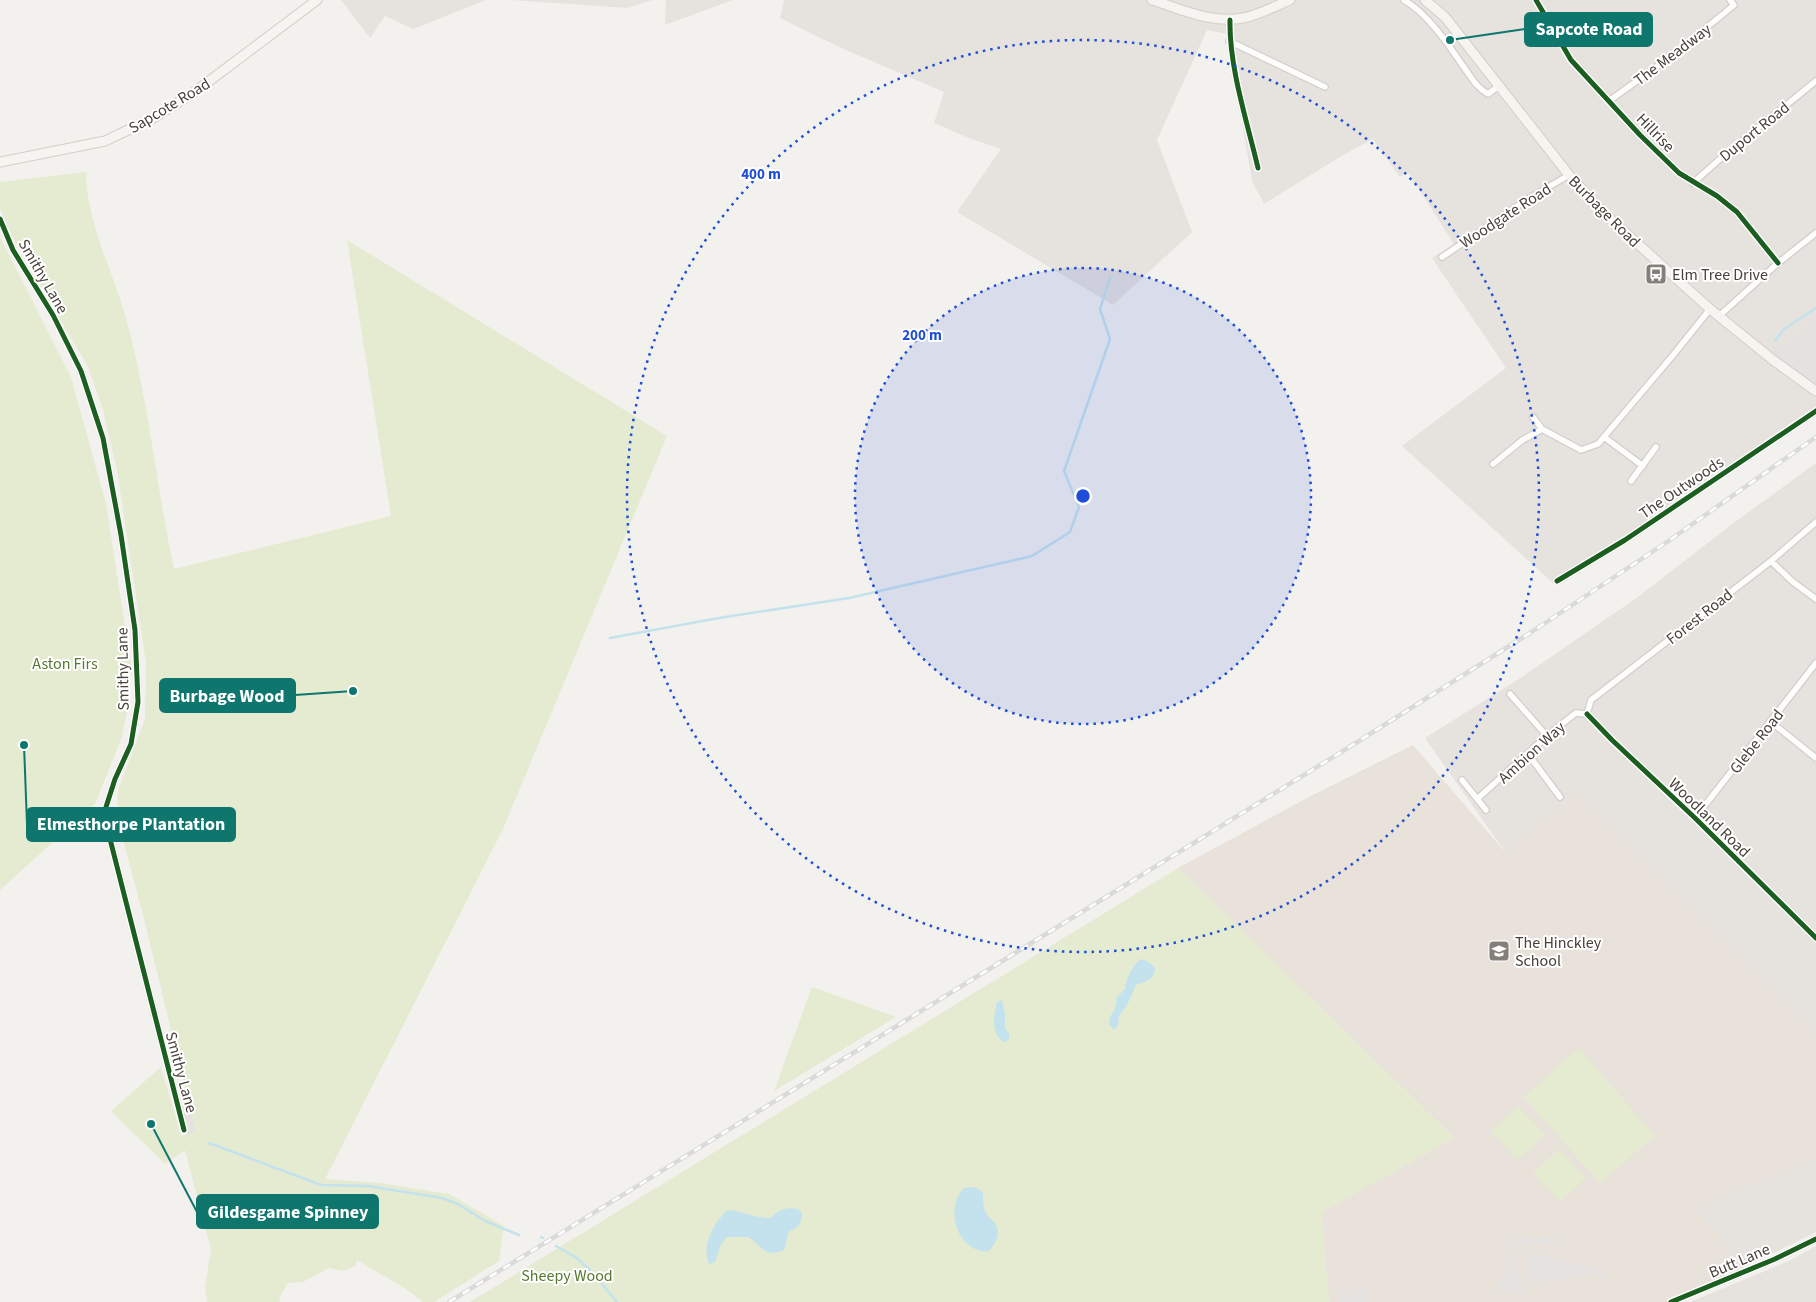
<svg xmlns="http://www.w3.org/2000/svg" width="1816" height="1302" font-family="'Source Sans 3',sans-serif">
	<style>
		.residential { fill: #e6e2dd }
		.industrial { fill: #e5e1de }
		.education { fill: #e9e2da }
		.green { fill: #e4ebd0 }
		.parking { fill: #e5e2df }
		.water { fill: #c3e2ed }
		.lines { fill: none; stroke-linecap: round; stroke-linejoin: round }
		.stream { stroke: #c3e2ed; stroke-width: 2.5 }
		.street-casing { stroke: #d1cecc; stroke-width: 8 }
		.secondary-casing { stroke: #d3cec7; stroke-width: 11 }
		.street { stroke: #fdfdfc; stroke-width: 5.5 }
		.secondary { stroke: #f6f4f1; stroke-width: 9 }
		.rail-casing { stroke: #dadada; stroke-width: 4.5 }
		.rail { stroke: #fff; stroke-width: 2.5; stroke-dasharray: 8; stroke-linecap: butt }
		.cycleway-casing { stroke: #fff; stroke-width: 8 }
		.cycleway { stroke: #1b5e20; stroke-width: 5 }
		.ring { fill: none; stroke: #1d4ed8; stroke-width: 2.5; stroke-dasharray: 2.5 5 }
		.labels { text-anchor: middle; stroke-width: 4; stroke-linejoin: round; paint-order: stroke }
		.street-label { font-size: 16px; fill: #49413a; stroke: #fff }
		.poi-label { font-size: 16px; fill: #49413a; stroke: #fff; text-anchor: start }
		.park-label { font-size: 16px; fill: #567830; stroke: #fff }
		.centre { fill: #1d4ed8; stroke: #fff; stroke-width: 2.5 }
		.ring-label { font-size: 15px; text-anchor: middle; font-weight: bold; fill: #1d4ed8; stroke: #fff; stroke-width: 4; stroke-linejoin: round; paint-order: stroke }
		.leader { fill: none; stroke: #0f766e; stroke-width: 2 }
		.callout-dot { fill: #0f766e; stroke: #fff; stroke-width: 2 }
		.callout { fill: #0f766e; stroke: #0f766e; stroke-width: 2 }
		.callout-label { font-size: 18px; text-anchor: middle; font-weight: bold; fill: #fff }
	</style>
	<rect width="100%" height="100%" fill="#f3f1ee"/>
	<path class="residential" d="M341 0H486L413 29 385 16 370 38Z
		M510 0H652L627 8Z
		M666 0H733L665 25Z
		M784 0H1816V317L1767 357 1816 391V407L1623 537 1553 583 1402 446 1506 368 1432 258 1454 244 1408 172 1400 177 1373 139 1343 155 1264 204 1252 181 1227 34 1207 30 1157 140 1192 232 1113 305 957 212 1001 149 969 138 934 123 944 92 839 47 780 18Z
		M1816 463V1034L1577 792 1506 853 1425 738 1519 679 1635 599 1735 522Z
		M1816 1158V1232L1743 1268 1695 1207Z
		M1816 1246V1302H1690L1789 1261Z"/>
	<path class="industrial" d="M1816 317V391L1766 357Z"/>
	<path class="education" d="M1413 745 1506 853 1577 792 1816 1034V1158L1695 1207 1743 1268 1667 1302H1329L1321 1212 1454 1138 1178 868 1305 799Z"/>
	<path class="green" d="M86 172C87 224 112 269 126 318 149 401 156 486 174 569L391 516 347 240 667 436 503 829 325 1179 380 1183 449 1194 504 1226 499 1261 434 1302H423L406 1289 357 1260 356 1266 342 1271 329 1268 303 1282 288 1283 279 1298 280 1302H207L205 1287 211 1250 185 1150 165 1164 111 1111 161 1067 181 1136 196 1132 143 915 117 817 118 790 145 719 146 663 117 470 103 410 88 367 15 242 0 209V182Z
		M0 237 71 377 106 504 131 664 129 702 122 737 95 804 0 890Z
		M1178 868 1454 1138 1321 1212 1329 1302H470Z
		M812 987 896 1017 774 1091Z
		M1579 1048 1655 1136 1600 1183 1523 1097Z
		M1518 1106 1545 1135 1517 1160 1491 1131Z
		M1559 1149 1586 1178 1560 1202 1533 1173Z"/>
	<path class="parking" d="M1546 521 1554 528 1553 534 1558 538 1552 546 1546 545 1535 534Z
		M188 1102 196 1132 187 1135 179 1104Z
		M1559 1236 1561 1244 1505 1247 1504 1239Z
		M1528 1251 1562 1260 1608 1272 1605 1278 1584 1273 1581 1277 1531 1283 1527 1272Z
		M1517 1254 1525 1294 1519 1296 1496 1290 1500 1277 1505 1276V1255Z
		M1367 1287 1368 1302H1339L1338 1291Z"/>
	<path class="water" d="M1141 959 1147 961 1155 968C1155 980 1146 981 1136 985L1127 1005 1119 1016 1118 1026 1114 1030 1109 1024 1110 1017 1115 1009 1117 997 1125 989C1125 979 1133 965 1141 959Z
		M1002 1000 1005 1014V1029L1009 1034V1039L1005 1042C990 1036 994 1015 997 1002Z
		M975 1187 983 1193C983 1200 983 1207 986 1213 988 1217 992 1219 994 1222 1002 1233 996 1243 989 1251 963 1254 948 1221 957 1199 958 1195 961 1192 963 1188Z
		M788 1208 798 1209 802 1213C802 1223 799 1228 789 1231L784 1250C764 1258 762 1246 748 1237H727L721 1244 715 1262 709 1264C701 1245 714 1222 728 1210 743 1211 754 1218 770 1218L779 1211Z"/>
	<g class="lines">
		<path class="stream" d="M1775 341 1784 329 1816 308
			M610 638 719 618 849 598 1032 556 1070 532 1079 507 1064 471 1110 339 1100 309 1110 278
			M209 1143 321 1185 368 1186 442 1198 458 1204 485 1221 519 1235
			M541 1237 543 1238
			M556 1246 577 1258 594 1274 617 1302"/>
		<g class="street-casing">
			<path id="street" d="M1404 0C1427 13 1448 44 1463 66 1472 78 1475 86 1488 94L1500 85
				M1536 0 1571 60 1640 135 1679 173 1717 196 1737 212 1778 263
				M1230 20C1229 67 1247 121 1258 168
				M1229 41 1325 87
				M1609 101 1677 52 1734 5 1730 0
				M1693 183 1721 158 1816 81
				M0 219 13 250 53 315 81 371 103 438 121 535 135 630 138 702 131 744 115 779 106 807 110 839 184 1130
				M1442 257 1528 199 1569 175
				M1719 316 1778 263 1816 233
				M1533 417 1542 429 1581 450 1598 444 1674 354 1710 309
				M1604 437 1643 466
				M1493 464 1521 441 1542 429
				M1631 481 1656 447
				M1771 561 1793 582 1816 599
				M1557 581 1625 540 1816 411
				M1510 694 1546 735
				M1587 714 1612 740 1695 818 1816 938
				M1587 714 1591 700 1771 561 1816 522
				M1771 722 1816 758
				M1528 754 1560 797
				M1462 780 1486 810
				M1477 799C1510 770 1541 739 1576 713L1587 714
				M1695 818 1816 663
				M1671 1302 1775 1259 1816 1239"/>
		</g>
		<g class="secondary-casing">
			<path id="secondary" d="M1152 0C1181 9 1212 24 1243 18 1259 15 1275 6 1290 0
				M1425 0 1445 17 1569 175 1607 216 1710 309 1773 360 1816 391
				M0 162 105 141 155 117 196 91 317 0"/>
		</g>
		<use href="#street" class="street"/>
		<use href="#secondary" class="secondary"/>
		<g class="rail-casing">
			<path id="rail" d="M449 1302 1351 746 1530 633 1667 542 1816 437"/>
		</g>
		<use href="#rail" class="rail"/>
		<g class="cycleway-casing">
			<path id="cycleway" d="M1536 0 1571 60 1640 135 1679 173 1717 196 1737 212 1778 263
				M1230 20C1229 67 1247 121 1258 168
				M0 219 13 250 53 315 81 371 103 438 121 535 135 630 138 702 131 744 115 779 106 807 110 839 184 1130
				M1557 581 1625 540 1816 411
				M1587 714 1612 740 1695 818 1816 938
				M1671 1302 1775 1259 1816 1239"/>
		</g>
		<use href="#cycleway" class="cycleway"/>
	</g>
	<circle cx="1083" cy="496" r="228" fill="#1d4ed8" fill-opacity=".12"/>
	<g class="ring">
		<circle cx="1083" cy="496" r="228"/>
		<circle cx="1083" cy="496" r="456"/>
	</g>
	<defs>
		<g id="bus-square" transform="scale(1.125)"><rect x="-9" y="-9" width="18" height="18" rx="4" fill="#847f79" stroke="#fff"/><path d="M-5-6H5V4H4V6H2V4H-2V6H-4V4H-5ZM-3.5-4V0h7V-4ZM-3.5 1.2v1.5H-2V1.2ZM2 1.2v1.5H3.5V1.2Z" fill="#fff"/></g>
		<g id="school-square" transform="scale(1.125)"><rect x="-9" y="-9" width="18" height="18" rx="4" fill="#847f79" stroke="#fff"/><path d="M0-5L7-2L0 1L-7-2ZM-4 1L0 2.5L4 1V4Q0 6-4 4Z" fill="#fff"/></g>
	</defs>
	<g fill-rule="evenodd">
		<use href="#bus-square" x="1656" y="274"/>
		<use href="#school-square" x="1499" y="951"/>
	</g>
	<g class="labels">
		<g class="street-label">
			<text transform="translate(1672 54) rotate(-37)" y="6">The Meadway</text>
			<text transform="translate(169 105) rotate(-31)" y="6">Sapcote Road</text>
			<text transform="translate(1754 131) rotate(-39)" y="6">Duport Road</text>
			<text transform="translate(1656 132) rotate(46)" y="6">Hillrise</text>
			<text transform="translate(1605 211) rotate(45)" y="6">Burbage Road</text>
			<text transform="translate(1505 215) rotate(-33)" y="6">Woodgate Road</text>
			<text transform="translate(44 276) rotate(60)" y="6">Smithy Lane</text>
			<text transform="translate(1681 487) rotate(-34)" y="6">The Outwoods</text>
			<text transform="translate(1699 616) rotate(-38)" y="6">Forest Road</text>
			<text transform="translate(122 669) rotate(-91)" y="6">Smithy Lane</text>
			<text transform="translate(1756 741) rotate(-52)" y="6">Glebe Road</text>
			<text transform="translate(1531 752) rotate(-42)" y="6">Ambion Way</text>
			<text transform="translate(1710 817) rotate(44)" y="6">Woodland Road</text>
			<text transform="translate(182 1072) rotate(75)" y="6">Smithy Lane</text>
			<text transform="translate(1739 1260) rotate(-23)" y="6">Butt Lane</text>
		</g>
		<g class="poi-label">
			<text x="1672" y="280">Elm Tree Drive</text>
			<text x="1515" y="948">The Hinckley<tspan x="1515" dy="18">School</tspan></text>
		</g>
		<g class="park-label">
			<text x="65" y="669">Aston Firs</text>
			<text x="567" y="1281">Sheepy Wood</text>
		</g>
	</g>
	<circle cx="1083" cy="496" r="8" class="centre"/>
	<g class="ring-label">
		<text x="761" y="179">400 m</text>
		<text x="922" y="340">200 m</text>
	</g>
	<path class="leader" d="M1450 40L1525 29M353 691L295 695M24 745L27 824M151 1124L197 1212"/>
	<g class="callout-dot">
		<circle cx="1450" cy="40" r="5"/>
		<circle cx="353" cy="691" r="5"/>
		<circle cx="24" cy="745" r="5"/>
		<circle cx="151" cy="1124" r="5"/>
	</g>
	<g class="callout">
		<rect x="1525" y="13" width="127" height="33" rx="5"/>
		<rect x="160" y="679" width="135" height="33" rx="5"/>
		<rect x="27" y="808" width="208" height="33" rx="5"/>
		<rect x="197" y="1195" width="181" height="33" rx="5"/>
	</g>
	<g class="callout-label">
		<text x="1589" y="35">Sapcote Road</text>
		<text x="227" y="702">Burbage Wood</text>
		<text x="131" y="830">Elmesthorpe Plantation</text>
		<text x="288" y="1218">Gildesgame Spinney</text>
	</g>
</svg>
